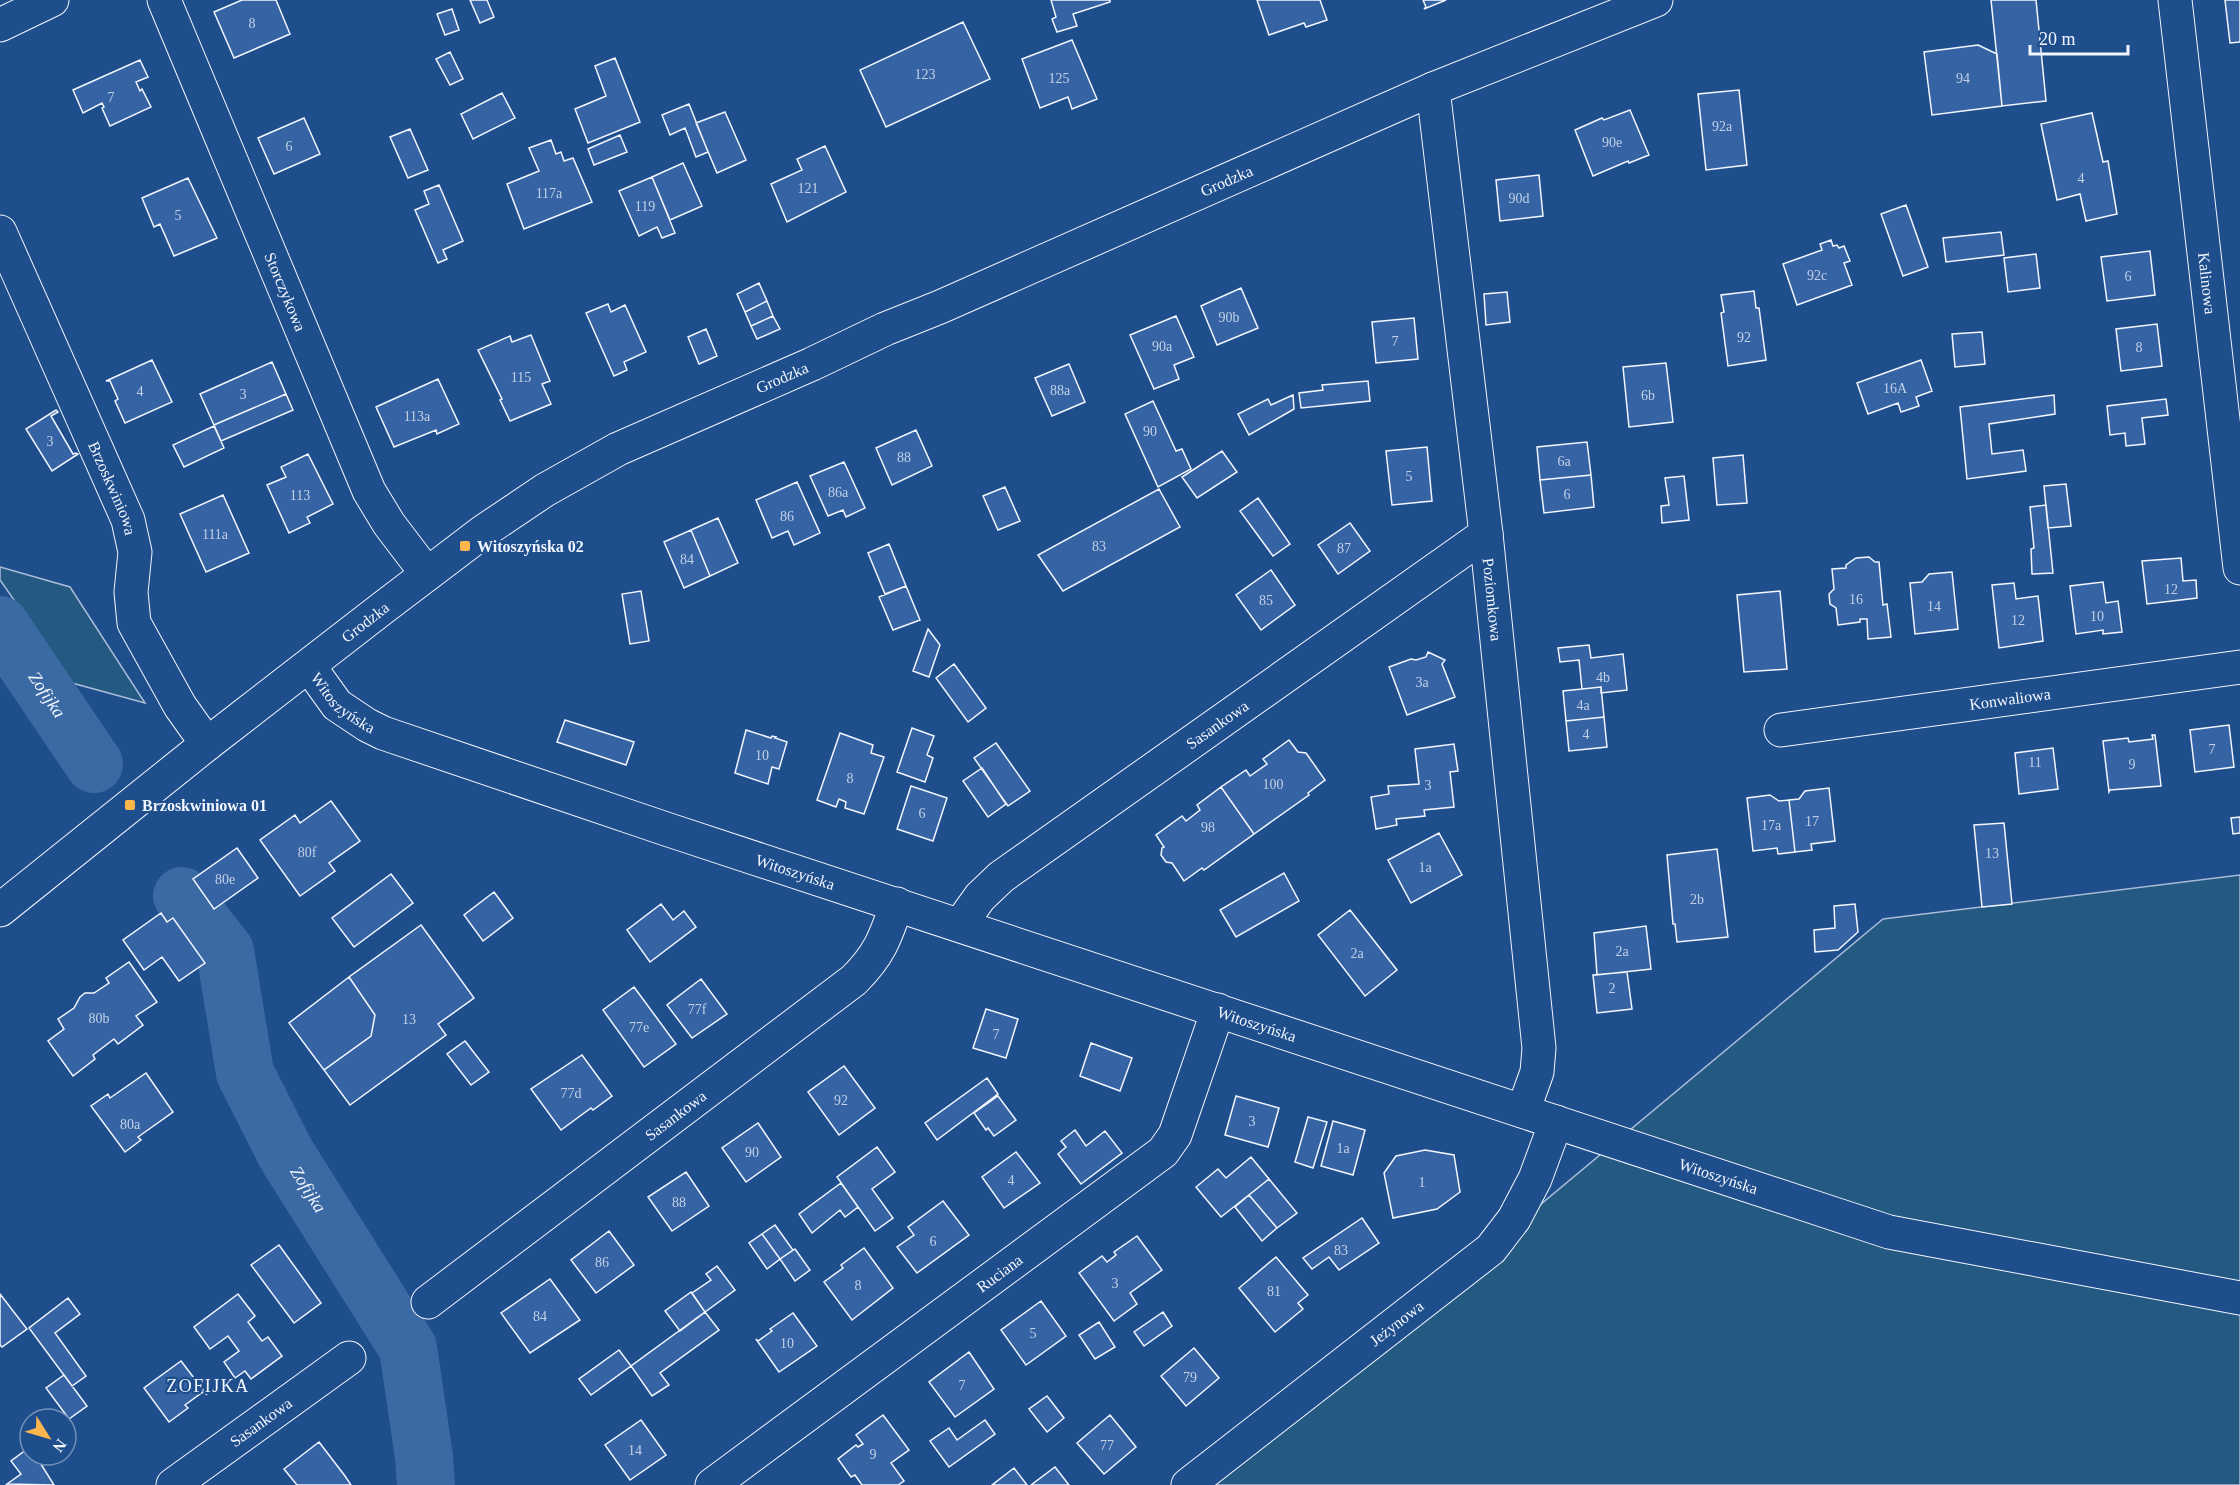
<svg xmlns="http://www.w3.org/2000/svg" width="2240" height="1485" font-family="'Times New Roman',serif">
	<style>
		.green { fill: #245a82; stroke: #a8bbd7; stroke-width: 1.5 }
		.lines { fill: none; stroke-linecap: round; stroke-linejoin: round }
		.river { stroke: #3b69a3; stroke-width: 58 }
		.building { fill: #3563a3; stroke: #f2f6ff; stroke-width: 1.5 }
		.minor-casing { stroke: #f2f6ff; stroke-width: 35 }
		.minor { stroke: #1f4e8c; stroke-width: 33 }
		.poi-dot { fill: #ffb74d; stroke: #1f4e8c; stroke-width: 2 }
		.labels { text-anchor: middle; stroke-width: 4.5; stroke-linejoin: round; paint-order: stroke }
		.number-label { font-size: 14px; fill: #c3d1e8 }
		.street-label { font-size: 16px; fill: #f2f6ff; stroke: #1f4e8c }
		.poi-label { font-size: 16px; font-weight: bold; fill: #f2f6ff; stroke: #1f4e8c; text-anchor: start }
		.water-label { font-size: 18px; font-style: italic; fill: #f2f6ff; stroke: #1f4e8c }
		.neighbourhood-label { font-size: 18px; letter-spacing: 1.5px; fill: #f2f6ff; stroke: #1f4e8c }
	</style>
	<rect width="100%" height="100%" fill="#1f4e8c"/>
	<path class="green" d="M0 567 70 587 145 703 72 683 0 580Z
		M2240 875V1485H1204L1883 919Z"/>
	<g class="lines">
		<g class="river">
			<path id="s1" d="M0 625 94 764"/>
			<path id="s2" d="M182 896 225 951 245 1073 286 1154 408 1348 424 1457 426 1485"/>
		</g>
	</g>
	<path class="building" d="M242 0H276L290 34 234 58 214 12Z
		M470 0H487L494 17 480 23Z
		M1051 0H1110V2L1073 14 1077 26 1057 32 1052 19 1056 17Z
		M1257 0H1320L1327 20 1306 27 1304 23 1269 35Z
		M1423 0H1446L1424 9 1426 7Z
		M1991 0H2036L2046 101 2002 106Z
		M2225 0H2240V42L2230 43Z
		M452 9 459 30 445 35 437 14Z
		M963 22 990 79 886 127 860 70Z
		M1072 40 1097 99 1072 109 1068 97 1040 108 1022 59Z
		M1978 45 1997 54 2002 106 1932 115 1924 52Z
		M450 52 463 79 450 85 436 59Z
		M615 58 640 122 588 143 575 109 606 96 595 66Z
		M140 60 148 77 136 82 140 91 142 89 151 107 110 126 102 108 104 107 102 103 83 113 73 90Z
		M1739 90 1747 165 1706 170 1698 94Z
		M502 93 515 118 473 139 461 114Z
		M689 104 708 152 696 157 685 128 670 135 662 115Z
		M1630 110 1649 155 1629 163 1628 161 1593 176 1575 130 1602 118 1604 120Z
		M725 112 746 160 717 173 696 123Z
		M2092 113 2103 162 2108 161 2117 214 2086 221 2080 194 2057 200 2041 124Z
		M304 118 320 154 274 174 258 138Z
		M410 129 428 170 408 178 390 137Z
		M620 135 627 152 594 165 588 149Z
		M551 140 556 154 561 152 564 161 573 158 592 202 524 229 507 184 539 171 529 148Z
		M825 146 846 192 787 222 771 184 802 170 797 159Z
		M683 163 702 206 670 220 652 177Z
		M1539 175 1543 216 1500 221 1496 180Z
		M652 177 675 233 662 238 657 227 639 236 619 191Z
		M188 178 217 238 174 256 160 224 154 227 142 198Z
		M439 185 463 241 443 250 447 259 438 263 415 210 429 204 424 191Z
		M1906 205 1928 267 1903 276 1881 214Z
		M2001 232 2004 255 1946 262 1943 238Z
		M1831 240 1833 246 1837 245 1839 248 1844 246 1850 261 1844 263 1852 285 1797 305 1783 264 1822 250 1820 244Z
		M2150 251 2155 295 2107 301 2101 257Z
		M2036 254 2040 288 2008 292 2004 258Z
		M759 283 767 301 745 312 737 294Z
		M1241 288 1258 328 1217 345 1201 306Z
		M1754 291 1756 308H1759L1766 360 1728 366 1721 313 1724 312 1721 295Z
		M1507 292 1510 322 1486 325 1484 294Z
		M767 301 773 316 751 326 745 312Z
		M608 304 611 312 625 305 646 352 624 362 627 370 614 376 586 313Z
		M773 316 780 329 757 339 751 326Z
		M1176 316 1194 357 1174 365 1179 379 1154 389 1130 335Z
		M1414 318 1418 359 1376 363 1372 322Z
		M2157 324 2162 366 2121 371 2116 329Z
		M706 329 717 356 699 364 688 337Z
		M1982 332 1985 364 1955 367 1952 334Z
		M531 335 550 381 542 384 551 404 510 421 500 400 502 399 478 350 510 336 512 342Z
		M152 360 172 402 125 423 115 401 118 399 110 381H106Z
		M1921 360 1932 391 1916 397 1919 406 1901 412 1898 403 1868 414 1857 383Z
		M272 362 286 394 214 425 200 394Z
		M1666 363 1673 422 1629 427 1623 367Z
		M1069 364 1085 402 1052 416 1035 378Z
		M438 379 459 424 437 434 436 430 394 447 376 407Z
		M1368 381 1370 401 1301 408 1299 393 1323 390 1322 385Z
		M286 394 293 410 221 441 214 425Z
		M1293 395 1294 409 1249 435 1238 414 1268 399 1271 405Z
		M2054 395 2055 414 1989 424 1992 454 2023 450 2026 471 1967 479 1960 407Z
		M2166 399 2168 415 2142 418 2145 444 2126 446 2125 433 2110 435 2107 406Z
		M1153 401 1176 451 1182 449 1191 469 1158 487 1125 414Z
		M56 410 58 412 51 416 73 454 76 453 78 454 52 471 26 429Z
		M214 426 224 448 184 467 173 445Z
		M916 430 932 466 892 485 876 448Z
		M1587 442 1591 475 1540 480 1537 447Z
		M1427 447 1432 501 1392 505 1386 451Z
		M1222 451 1237 472 1197 498 1182 477Z
		M308 454 333 504 307 517 310 523 289 533 267 485 286 477 281 467Z
		M1743 455 1747 503 1717 505 1713 458Z
		M844 462 865 508 846 517 843 510 828 516 810 476Z
		M1591 475 1594 507 1544 513 1540 480Z
		M1684 476 1689 520 1662 523 1661 506 1669 505 1665 478Z
		M797 482 820 533 794 545 788 531 772 538 756 500Z
		M2066 484 2071 526 2048 528 2044 486Z
		M1005 487 1020 521 998 530 983 496Z
		M1159 489 1180 527 1063 591 1038 555Z
		M223 495 249 553 206 572 180 514Z
		M1258 498 1290 544 1273 556 1240 511Z
		M2046 505 2053 573 2032 574 2031 549 2034 548 2030 507Z
		M718 518 738 563 710 576 691 530Z
		M1350 523 1370 551 1338 574 1318 545Z
		M691 530 710 576 684 588 664 542Z
		M889 544 906 586 885 594 868 553Z
		M1869 557 1875 562H1879L1883 605 1887 604 1891 637 1868 639 1867 619H1860V622L1838 625 1836 608 1830 604 1829 594 1834 589 1832 569 1846 568V565L1856 558Z
		M2181 558 2183 581 2196 580 2197 598 2147 604 2142 561Z
		M1271 570 1295 605 1261 630 1236 595Z
		M1952 572 1958 629 1915 634 1910 583 1922 582 1929 574Z
		M2103 582 2106 603 2118 601 2122 632 2103 634V630L2076 634 2070 586Z
		M2014 583 2016 599 2038 596 2043 641 1999 648 1992 585Z
		M906 586 920 620 893 630 879 597Z
		M641 591 649 641 630 644 622 594Z
		M1780 591 1787 669 1744 672 1737 595Z
		M928 629 940 645 929 677 913 671Z
		M1589 645 1591 658 1623 654 1627 690 1601 693V687L1582 689 1579 660 1560 662 1558 648Z
		M1428 652 1445 660 1442 664 1455 697 1407 715 1389 667 1411 659 1416 660 1426 657Z
		M954 664 986 708 968 722 936 678Z
		M1601 687 1604 717 1566 721 1563 691Z
		M1604 717 1607 747 1569 751 1566 721Z
		M565 720 634 742 626 765 557 742Z
		M2229 725 2234 767 2195 772 2190 730Z
		M912 728 934 736 927 755 933 758 925 782 897 772Z
		M746 730 771 738 772 736 776 737 775 738 787 742 779 769 772 767 768 784 735 773Z
		M840 733 873 745 871 753 884 757 864 814 845 808 846 802 839 799 836 807 817 800Z
		M2152 735H2155L2161 786 2110 790 2109 792 2103 741 2128 738 2129 742 2153 739Z
		M1289 740 1298 752 1306 753 1325 780 1308 793 1309 795 1254 834 1221 787 1246 770 1250 776 1267 764 1263 759Z
		M996 743 1030 791 1008 806 974 758Z
		M1454 744 1458 771 1450 772 1454 807 1424 810 1425 816 1396 819 1397 825 1376 829 1371 797 1389 794 1388 786 1419 784 1415 749Z
		M2053 748 2058 789 2019 794 2015 753Z
		M982 768 1006 804 988 817 963 781Z
		M911 786 947 798 933 841 897 829Z
		M1221 787 1254 834 1204 870 1202 868 1184 881 1172 863 1166 862 1161 855 1162 848 1164 847 1156 835 1182 816 1186 821 1200 810 1197 805Z
		M1829 788 1835 841 1811 844 1812 850 1795 852 1789 800 1799 799 1805 791Z
		M1770 795 1779 801 1789 800 1795 852 1778 854 1777 848 1753 851 1747 798Z
		M331 801 360 841 329 863 335 871 300 896 260 840 295 815 300 823Z
		M2240 817V833L2233 834 2231 818Z
		M2004 823 2012 904 1982 907 1974 825Z
		M1439 833 1462 875 1411 903 1388 860Z
		M237 848 258 878 214 909 193 879Z
		M1717 849 1728 937 1677 942 1675 924H1673L1667 855Z
		M1284 873 1299 901 1236 937 1220 910Z
		M391 874 413 903 354 947 332 918Z
		M494 892 513 918 483 941 464 915Z
		M661 904 673 920 684 911 696 927 650 962 627 930Z
		M1855 904 1858 932 1838 950 1815 952 1814 930 1835 928 1834 906Z
		M1350 910 1397 970 1365 996 1318 935Z
		M161 913 167 922 173 918 205 963 179 981 162 957 144 970 123 940Z
		M421 925 474 998 438 1024 446 1035 350 1105 324 1070 371 1036 375 1015 349 977Z
		M1646 926 1651 969 1597 975 1594 933Z
		M129 962 157 1002 136 1016 143 1025 118 1044 114 1039 93 1055 95 1059 73 1076 48 1041 64 1029 58 1019 74 1008 80 997 85 993H94L109 983 106 978Z
		M1627 972 1632 1009 1597 1013 1593 975Z
		M349 977 375 1015 371 1036 324 1070 289 1023Z
		M701 979 727 1014 692 1038 667 1005Z
		M634 987 676 1044 644 1067 603 1010Z
		M986 1009 1018 1019 1006 1058 973 1048Z
		M465 1041 489 1072 471 1085 447 1054Z
		M1091 1043 1132 1058 1120 1091 1080 1076Z
		M582 1055 612 1096 593 1110 591 1108 561 1130 531 1089Z
		M844 1066 875 1108 839 1135 808 1092Z
		M146 1073 173 1112 138 1137 141 1140 125 1152 91 1106 108 1094 110 1098Z
		M987 1078 998 1094 937 1140 925 1123Z
		M998 1096 1016 1120 994 1136 988 1128 986 1130 974 1113Z
		M1236 1096 1279 1108 1268 1147 1225 1135Z
		M1308 1117 1327 1122 1313 1168 1295 1162Z
		M1333 1121 1365 1130 1353 1175 1321 1166Z
		M758 1123 781 1157 746 1182 722 1148Z
		M1075 1130 1086 1146 1105 1131 1122 1153 1081 1184 1058 1154 1066 1147 1061 1141Z
		M877 1147 895 1172 872 1189 893 1218 875 1231 837 1177Z
		M1425 1150 1454 1155 1460 1192 1437 1209 1393 1218 1384 1173 1396 1156Z
		M1016 1152 1040 1183 1004 1208 982 1177Z
		M1251 1157 1269 1179 1221 1217 1196 1187 1218 1169 1226 1178Z
		M686 1172 709 1206 672 1231 648 1197Z
		M1269 1179 1297 1213 1277 1228 1249 1195Z
		M841 1183 858 1207 845 1217 840 1210 812 1233 799 1214Z
		M1249 1195 1277 1228 1262 1241 1235 1207Z
		M943 1201 969 1235 917 1273 897 1247 914 1235 908 1227Z
		M1362 1218 1379 1243 1339 1270 1329 1257 1312 1269 1303 1258Z
		M775 1225 793 1250 780 1259 762 1234Z
		M609 1231 634 1265 596 1293 571 1260Z
		M762 1234 780 1259 767 1269 749 1243Z
		M1137 1236 1162 1270 1130 1293 1137 1304 1114 1321 1079 1273 1102 1256 1107 1262 1116 1255 1114 1252Z
		M279 1245 321 1303 294 1323 251 1265Z
		M864 1248 893 1288 852 1320 824 1282 843 1268 841 1265Z
		M795 1249 810 1270 795 1281 780 1259Z
		M1276 1257 1308 1295 1298 1303 1303 1309 1275 1332 1239 1288Z
		M717 1266 735 1290 705 1312 692 1293 711 1280 706 1274Z
		M550 1279 580 1320 530 1353 501 1313Z
		M691 1292 705 1312 680 1331 665 1311Z
		M0 1294 27 1329 2 1347 0 1345Z
		M238 1294 255 1316 248 1322 262 1341 268 1337 282 1356 251 1379 245 1371 235 1378 224 1362 239 1351 228 1336 210 1349 194 1327Z
		M68 1298 80 1314 55 1333 86 1376 72 1386 29 1328Z
		M1041 1301 1066 1336 1026 1365 1001 1330Z
		M705 1312 719 1330 660 1373 669 1385 652 1396 631 1366Z
		M1163 1312 1172 1326 1144 1346 1134 1332Z
		M793 1313 817 1346 779 1372 756 1339 758 1341 772 1331 770 1329Z
		M1099 1322 1115 1347 1095 1359 1079 1335Z
		M1194 1348 1219 1378 1186 1406 1161 1376Z
		M619 1350 631 1366 591 1395 579 1379Z
		M969 1352 994 1389 955 1417 929 1382Z
		M181 1361 207 1395 203 1392 185 1405 188 1408 169 1422 144 1388Z
		M64 1375 87 1406 69 1419 46 1388Z
		M1047 1396 1064 1418 1047 1432 1029 1409Z
		M883 1415 909 1450 891 1463 904 1481 898 1485H862L855 1475 851 1477 838 1459 856 1445 858 1447 863 1444 856 1435Z
		M1110 1415 1136 1447 1104 1474 1077 1443Z
		M641 1420 666 1455 630 1480 605 1445Z
		M985 1420 995 1434 949 1467 930 1441 949 1428 957 1440Z
		M319 1442 345 1476 351 1485H297L284 1469Z
		M30 1447V1455H44L45 1457 39 1461 54 1485 7 1484 21 1474 11 1461Z
		M1055 1467 1069 1485H1031Z
		M1014 1468 1027 1485H992Z"/>
	<g class="lines">
		<g class="minor-casing">
			<g id="minor">
				<path id="s3" d="M164 0 369 491 389 524 427 574"/>
				<path id="s4" d="M2175 0 2240 568"/>
				<path d="M0 25 52 0"/>
				<path id="s5" d="M1433 89 1486 534 1539 1048 1537 1072 1523 1111"/>
				<path id="s6" d="M0 232 128 520 135 552 131 592 134 623 180 706 207 744"/>
				<path id="s7" d="M309 666 337 705 367 725 383 733 666 829 1889 1232 2240 1298"/>
				<path id="s8" d="M1781 730 2240 667"/>
				<path id="s9" d="M0 910 207 744 384 607 484 531 545 490 618 449 812 364 885 329 940 307 1433 89 1656 0"/>
				<path id="s10" d="M960 925 980 897 1001 877 1486 534"/>
				<path id="s11" d="M428 1302 854 980C880 954 885 938 897 904"/>
				<path id="s12" d="M173 1485 349 1358"/>
				<path id="s13" d="M712 1485 1163 1152 1175 1135 1218 1010"/>
				<path id="s14" d="M1188 1485 1491 1249 1514 1219 1535 1179 1556 1122"/>
			</g>
		</g>
		<use href="#minor" class="minor"/>
	</g>
	<g class="poi-dot">
		<rect x="459" y="540" width="12" height="12" rx="3"/>
		<rect x="124" y="799" width="12" height="12" rx="3"/>
	</g>
	<g class="labels">
		<g class="number-label">
			<text x="252" y="28">8</text>
			<text x="925" y="79">123</text>
			<text x="1059" y="83">125</text>
			<text x="1963" y="83">94</text>
			<text x="111" y="102">7</text>
			<text x="1722" y="131">92a</text>
			<text x="1612" y="147">90e</text>
			<text x="289" y="151">6</text>
			<text x="2081" y="183">4</text>
			<text x="808" y="193">121</text>
			<text x="549" y="198">117a</text>
			<text x="1519" y="203">90d</text>
			<text x="645" y="211">119</text>
			<text x="178" y="220">5</text>
			<text x="1817" y="280">92c</text>
			<text x="2128" y="281">6</text>
			<text x="1229" y="322">90b</text>
			<text x="1744" y="342">92</text>
			<text x="1395" y="346">7</text>
			<text x="1162" y="351">90a</text>
			<text x="2139" y="352">8</text>
			<text x="521" y="382">115</text>
			<text x="1895" y="393">16A</text>
			<text x="1060" y="395">88a</text>
			<text x="140" y="396">4</text>
			<text x="243" y="399">3</text>
			<text x="1648" y="400">6b</text>
			<text x="417" y="421">113a</text>
			<text x="1150" y="436">90</text>
			<text x="50" y="446">3</text>
			<text x="904" y="462">88</text>
			<text x="1564" y="466">6a</text>
			<text x="1409" y="481">5</text>
			<text x="838" y="497">86a</text>
			<text x="1567" y="499">6</text>
			<text x="300" y="500">113</text>
			<text x="787" y="521">86</text>
			<text x="215" y="539">111a</text>
			<text x="1099" y="551">83</text>
			<text x="1344" y="553">87</text>
			<text x="687" y="564">84</text>
			<text x="2171" y="594">12</text>
			<text x="1856" y="604">16</text>
			<text x="1266" y="605">85</text>
			<text x="1934" y="611">14</text>
			<text x="2097" y="621">10</text>
			<text x="2018" y="625">12</text>
			<text x="1603" y="682">4b</text>
			<text x="1422" y="687">3a</text>
			<text x="1583" y="710">4a</text>
			<text x="1586" y="739">4</text>
			<text x="2212" y="754">7</text>
			<text x="762" y="760">10</text>
			<text x="2035" y="767">11</text>
			<text x="2132" y="769">9</text>
			<text x="850" y="783">8</text>
			<text x="1273" y="789">100</text>
			<text x="1428" y="790">3</text>
			<text x="922" y="818">6</text>
			<text x="1812" y="826">17</text>
			<text x="1771" y="830">17a</text>
			<text x="1208" y="832">98</text>
			<text x="307" y="857">80f</text>
			<text x="1992" y="858">13</text>
			<text x="1425" y="872">1a</text>
			<text x="225" y="884">80e</text>
			<text x="1697" y="904">2b</text>
			<text x="1622" y="956">2a</text>
			<text x="1357" y="958">2a</text>
			<text x="1612" y="993">2</text>
			<text x="697" y="1014">77f</text>
			<text x="99" y="1023">80b</text>
			<text x="409" y="1024">13</text>
			<text x="639" y="1032">77e</text>
			<text x="996" y="1039">7</text>
			<text x="571" y="1098">77d</text>
			<text x="841" y="1105">92</text>
			<text x="1252" y="1126">3</text>
			<text x="130" y="1129">80a</text>
			<text x="1343" y="1153">1a</text>
			<text x="752" y="1157">90</text>
			<text x="1011" y="1185">4</text>
			<text x="1422" y="1187">1</text>
			<text x="679" y="1207">88</text>
			<text x="933" y="1246">6</text>
			<text x="1341" y="1255">83</text>
			<text x="602" y="1267">86</text>
			<text x="1115" y="1288">3</text>
			<text x="858" y="1290">8</text>
			<text x="1274" y="1296">81</text>
			<text x="540" y="1321">84</text>
			<text x="1033" y="1338">5</text>
			<text x="787" y="1348">10</text>
			<text x="1190" y="1382">79</text>
			<text x="962" y="1390">7</text>
			<text x="1107" y="1450">77</text>
			<text x="635" y="1455">14</text>
			<text x="873" y="1459">9</text>
		</g>
		<g class="street-label">
			<text dy="6" stroke="none"><textPath href="#s9" startOffset="1437">Grodzka</textPath></text>
			<text dy="6" stroke="none"><textPath href="#s4" startOffset="285">Kalinowa</textPath></text>
			<text dy="6" stroke="none"><textPath href="#s3" startOffset="316">Storczykowa</textPath></text>
			<text dy="6" stroke="none"><textPath href="#s9" startOffset="951">Grodzka</textPath></text>
			<text dy="6" stroke="none"><textPath href="#s6" startOffset="280">Brzoskwiniowa</textPath></text>
			<text dy="6" stroke="none"><textPath href="#s5" startOffset="514">Poziomkowa</textPath></text>
			<text dy="6" stroke="none"><textPath href="#s9" startOffset="465">Grodzka</textPath></text>
			<text dy="6" stroke="none"><textPath href="#s8" startOffset="231">Konwaliowa</textPath></text>
			<text dy="6" stroke="none"><textPath href="#s7" startOffset="51">Witoszyńska</textPath></text>
			<text dy="6" stroke="none"><textPath href="#s10" startOffset="328">Sasankowa</textPath></text>
			<text dy="6" stroke="none"><textPath href="#s7" startOffset="537">Witoszyńska</textPath></text>
			<text dy="6" stroke="none"><textPath href="#s7" startOffset="1023">Witoszyńska</textPath></text>
			<text dy="6" stroke="none"><textPath href="#s11" startOffset="310">Sasankowa</textPath></text>
			<text dy="6" stroke="none"><textPath href="#s7" startOffset="1509">Witoszyńska</textPath></text>
			<text dy="6" stroke="none"><textPath href="#s13" startOffset="357">Ruciana</textPath></text>
			<text dy="6" stroke="none"><textPath href="#s14" startOffset="264">Jeżynowa</textPath></text>
			<text dy="6" stroke="none"><textPath href="#s12" startOffset="108">Sasankowa</textPath></text>
		</g>
		<g class="poi-label">
			<text x="477" y="552">Witoszyńska 02</text>
			<text x="142" y="811">Brzoskwiniowa 01</text>
		</g>
		<g class="water-label">
			<text dy="6" stroke="none"><textPath href="#s1" startOffset="84">Zofijka</textPath></text>
			<text dy="6" stroke="none"><textPath href="#s2" startOffset="326">Zofijka</textPath></text>
		</g>
		<g class="neighbourhood-label">
			<text x="208" y="1392">ZOFIJKA</text>
		</g>
	</g>
	<g transform="translate(48 1437) rotate(127)"><circle r="28" fill="#1f4e8c" stroke="#7391ba" stroke-width="1.5"/>
	<path d="M0-4.5L10 22L0 15L-10 22Z" fill="#ffb74d"/>
	<text y="-9" font-size="16" font-weight="bold" text-anchor="middle" fill="#f2f6ff">N</text>
	</g>
	<path d="M2030 45v9h98v-9" fill="none" stroke="#f2f6ff" stroke-width="3"/>
	<text x="2039" y="45" font-size="18" fill="#f2f6ff" stroke="#1f4e8c" stroke-width="4.5" paint-order="stroke">20 m</text>
</svg>
